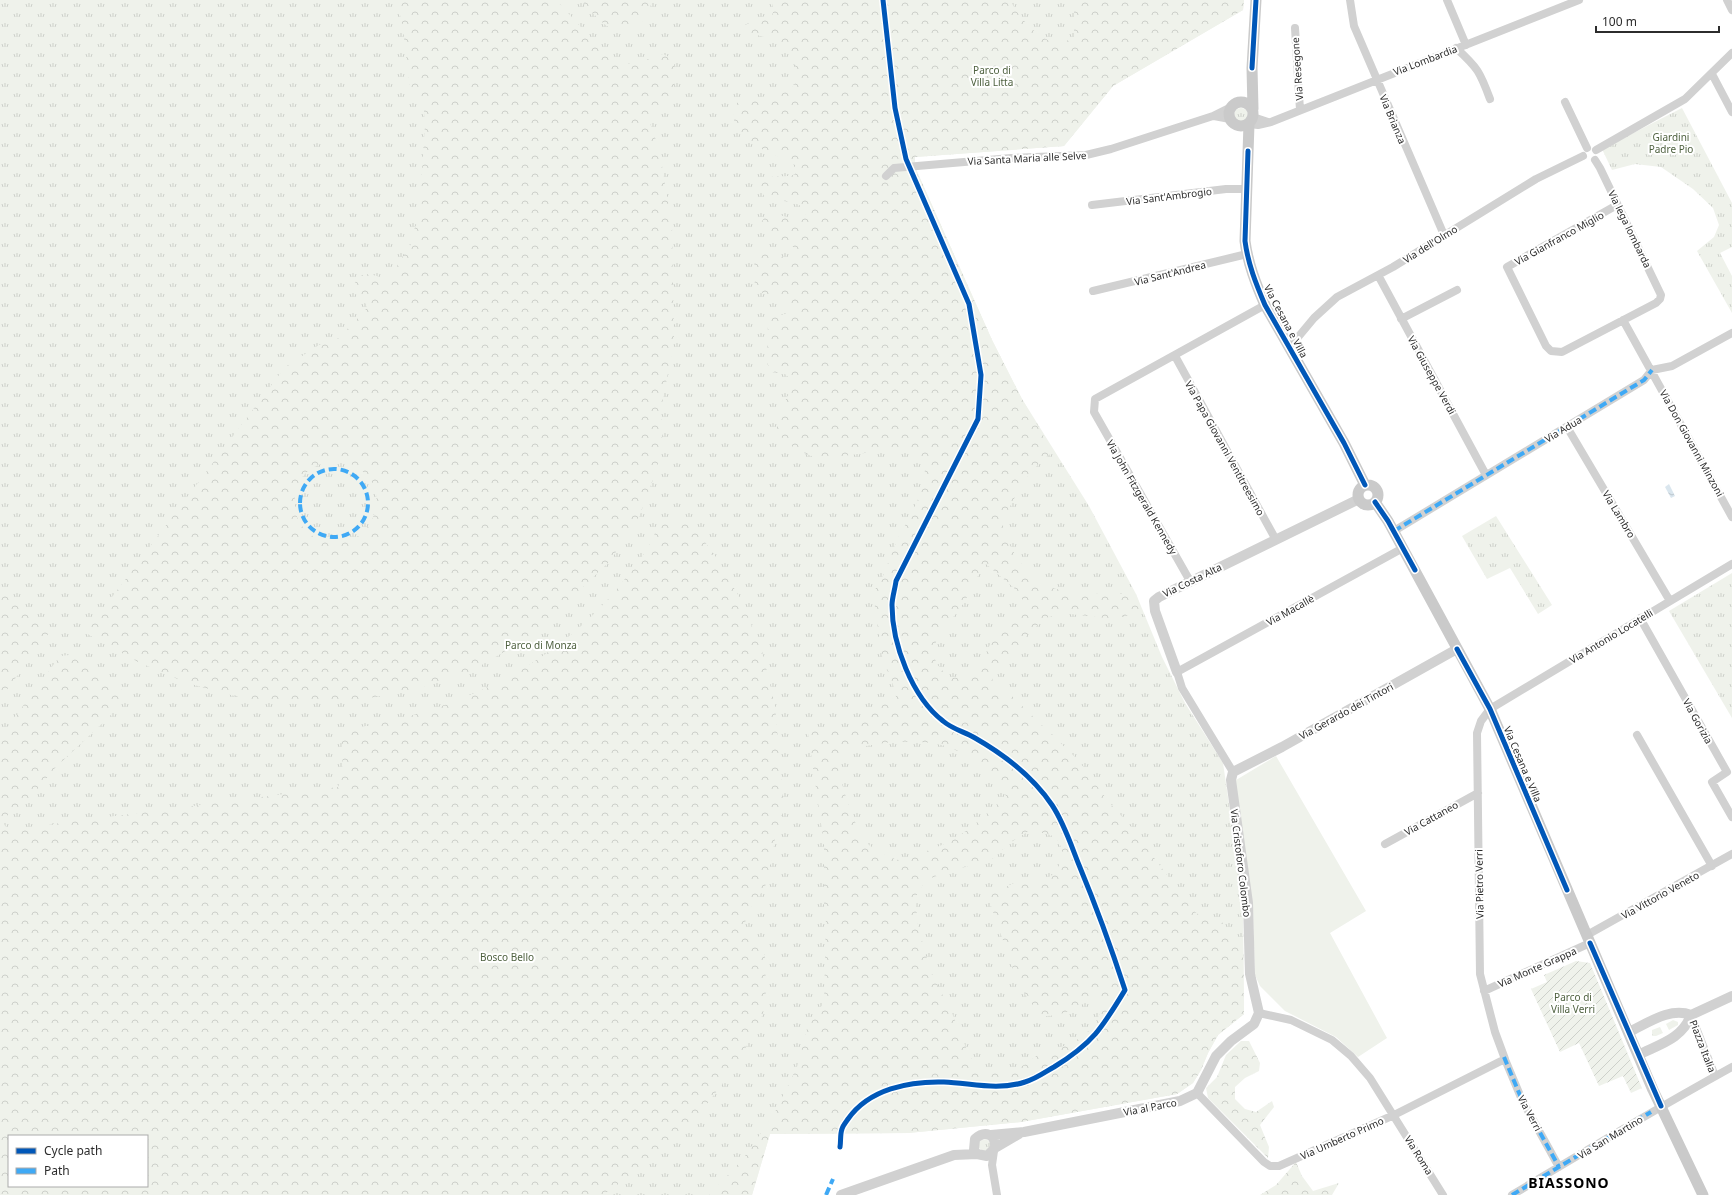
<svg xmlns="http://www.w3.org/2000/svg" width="1732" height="1195" font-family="'Noto Sans',sans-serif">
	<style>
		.grass { fill: url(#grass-tufts); fill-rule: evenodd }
		.forest { fill: url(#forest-crowns); fill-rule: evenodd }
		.garden { fill: url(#garden-furrows) }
		.pitch { fill: #eff2eb }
		.water { fill: url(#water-ripples) }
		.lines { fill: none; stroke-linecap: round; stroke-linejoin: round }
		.minor { stroke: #d1d1d1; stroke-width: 8 }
		.tertiary { stroke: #d1d1d1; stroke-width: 10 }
		.secondary { stroke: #cacaca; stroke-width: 11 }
		.quiet { stroke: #3fa9f5; stroke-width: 4; stroke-dasharray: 8 4; stroke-linecap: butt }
		.cycleway-casing { stroke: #fff; stroke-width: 8 }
		.cycleway { stroke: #0057b8; stroke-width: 5 }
		.labels { text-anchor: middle; stroke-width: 4; stroke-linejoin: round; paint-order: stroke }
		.street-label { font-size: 10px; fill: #2c2c2c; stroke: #fff }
		.park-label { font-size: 10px; fill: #4f6240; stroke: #fff }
		.district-label { font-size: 14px; font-weight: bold; letter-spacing: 1px; fill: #000; stroke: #fff }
	</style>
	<defs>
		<pattern id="grass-tufts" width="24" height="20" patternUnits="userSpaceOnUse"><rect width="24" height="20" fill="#eff2eb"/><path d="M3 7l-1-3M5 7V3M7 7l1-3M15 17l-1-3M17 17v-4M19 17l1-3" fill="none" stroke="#cdd0ca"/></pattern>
		<pattern id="forest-crowns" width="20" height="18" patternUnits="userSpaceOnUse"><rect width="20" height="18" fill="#eff2eb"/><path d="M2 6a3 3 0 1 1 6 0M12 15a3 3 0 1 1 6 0" fill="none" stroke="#cdd0ca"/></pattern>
		<pattern id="garden-furrows" width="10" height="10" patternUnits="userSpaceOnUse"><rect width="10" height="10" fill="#eff2eb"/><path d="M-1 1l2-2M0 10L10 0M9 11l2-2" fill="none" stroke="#cdd0ca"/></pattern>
		<pattern id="water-ripples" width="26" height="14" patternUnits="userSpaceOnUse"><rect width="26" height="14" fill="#dae6ee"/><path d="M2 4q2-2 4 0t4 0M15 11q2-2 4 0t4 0" fill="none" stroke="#bbc5cc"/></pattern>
	</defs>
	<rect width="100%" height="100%" fill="#fff"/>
	<path class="grass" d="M0 0H1244L1243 10 1113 86 1064 146 915 157V167L992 340 1022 399 1089 506 1136 594 1162 657 1185 703 1223 763 1243 899 1244 1014 1218 1035 1208 1053 1201 1070 1193 1083 1177 1094 1021 1122 908 1133 770 1134 752 1195H0ZM9 1136H147V1186H9Z
		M1682 108 1732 203V247L1720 253 1732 276V313L1697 251 1714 237 1719 225 1713 208 1693 189 1661 167 1635 164 1612 170 1602 149Z
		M1234 115a7 7 0 1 1 14 0a7 7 0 1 1-14 0Z
		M1496 516 1552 605 1538 614 1510 568 1487 579 1462 536Z
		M1732 573V718L1669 611Z
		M1673 1020 1678 1022V1025L1669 1030 1666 1024Z
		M1660 1027 1663 1033 1656 1036H1652V1030Z
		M986 1139 990 1142V1147L984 1152 978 1147 979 1141Z"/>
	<path class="forest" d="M397 0H556L590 37 623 64 636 63 663 54C667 56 670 57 673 61 677 69 674 100 668 107 661 113 653 114 650 123L657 143 662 166 672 226 674 341 660 415 664 426 657 469 639 517 610 561 546 623 521 642 471 671 416 689 354 701 296 704 249 700 187 683 138 662 91 636 88 634V629L285 367 319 345 339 338 366 309 367 305 353 291V286L359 276C370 272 377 276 388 281L393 276 398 264 413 241V232L423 209 420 199 425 125 423 98 416 95 410 89 403 29ZM339 460C410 478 368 565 316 538 307 533 298 524 296 513 290 481 308 463 339 460Z
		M580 0H652C649 17 638 32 619 29 615 29 610 28 607 26 597 19 589 8 580 0Z
		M771 0H1010C1019 17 1039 42 1060 43 1064 43 1070 39 1074 37V0H1244L1243 10 1113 86 1064 146 915 157V167L992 340 1022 399 1053 452C1026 471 1017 494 1002 522 1008 545 1017 562 1034 577 1037 580 1040 584 1044 585 1067 595 1110 593 1136 594L1142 612 1113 619 1062 613 1046 618 1030 632 992 677 994 688 1012 696 1079 761 1108 801 1132 828 1193 910 1200 916 1218 919 1224 924 1232 938 1243 943 1244 1014 1218 1035 1208 1053 1201 1070 1193 1083 1177 1094 1021 1122 908 1133 770 1134 752 1195H709L742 1160 773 1116 797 1067 809 1021 824 1003 826 913 824 912V844L808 733 815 725C827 732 834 728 846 735L856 729 853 722 896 697C894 682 886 670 882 656 879 647 880 638 878 629 876 612 869 589 883 576 888 563 893 549 899 536 911 515 929 485 924 461L908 452 878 451 837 457H814L799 451 784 441 777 431V419L794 382 785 374 771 372 767 363 768 321 772 318 791 312 788 303 758 291 754 286 756 275 753 255 760 249H771L790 262 796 261 800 256C794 238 765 241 760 224L767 214 772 213 798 220 807 213C802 200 777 201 765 198 748 167 785 181 795 174V165C780 155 754 149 742 136 736 131 734 121 733 114 728 85 800 111 797 72 797 67 792 61 790 56 785 40 761 36 747 33L744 30C745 19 763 17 772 15L774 10ZM986 564 1014 588 1028 607C1022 616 1012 617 1004 624 989 637 984 670 966 676 961 677 956 677 951 678 914 651 946 630 963 604 971 591 976 576 986 564ZM891 742C906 742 923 741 937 744 966 750 992 771 1006 796 988 812 971 830 950 841 933 850 915 855 897 860 889 856 876 851 869 845 853 828 842 784 836 761L847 749ZM1029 831C1049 834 1060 833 1063 856L1056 872 1049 877 1028 883H1014L991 894 990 903 1018 984 1040 1016C1050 1016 1057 1016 1066 1012 1078 1008 1090 997 1102 1000 1102 1022 1085 1038 1066 1045 1059 1048 1052 1049 1045 1051 1037 1054 1031 1061 1024 1065 1011 1072 997 1073 982 1073L974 1063 967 1050 952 1013 930 971 918 925 916 907 917 894 926 880 958 868 981 865 990 861 1011 842Z
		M658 521 692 524 718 560 742 602 762 651 775 705 784 810 776 833 772 857 765 887 747 914 744 928 759 943 765 956 766 991 763 1014 737 1065 693 1122 637 1171 603 1195H0V737L60 656 69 655 122 690 124 698 110 716 55 768 32 796 3 819V823L6 827 22 828 338 787C347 765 339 752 343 730 452 714 560 666 627 576 640 560 655 542 658 521ZM9 1136H147V1186H9Z
		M0 587 17 605 49 633 0 699Z
		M1241 1041H1249L1260 1063 1259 1071 1245 1078 1235 1087V1099L1245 1109 1256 1112 1272 1101 1274 1107 1260 1125 1269 1147 1268 1158 1208 1098 1206 1088 1217 1077 1226 1055Z
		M1296 1162 1302 1176 1313 1191 1339 1183 1332 1195H1260L1276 1185Z"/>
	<path class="garden" d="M1576 961 1590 963 1642 1088 1631 1093 1623 1076 1599 1086 1579 1043 1560 1052 1531 989 1547 982 1544 975Z"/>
	<path class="pitch" d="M1276 756 1366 911 1330 933 1387 1038 1358 1057 1336 1037 1285 1011 1260 986 1255 975 1253 908 1235 785 1236 780Z"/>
	<path class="water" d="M1669 484 1675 496 1671 498 1665 487Z"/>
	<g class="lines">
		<path class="minor" d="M1350 0 1354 26 1444 235
			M1447 0 1466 45
			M1727 0 1732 10
			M1295 28 1300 110
			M1456 48C1478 68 1480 72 1490 99
			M1712 74 1732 112
			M1565 102 1587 148
			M1214 116 1230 119
			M1253 117 1268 122
			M1249 124 1258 125 1271 122 1579 0
			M1596 150 1685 99 1732 53
			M1595 160 1600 168 1661 295 1660 299 1656 303 1562 352 1551 351 1546 346 1507 267 1617 205
			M886 176 894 168 1011 158 1086 155 1111 149 1213 116 1231 107
			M1092 205 1226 189H1247
			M1378 275 1486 475
			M1093 291 1247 254
			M1401 319 1457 290
			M1623 320 1732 517
			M1289 348 1314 318 1337 297 1393 267 1536 179 1583 156
			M1175 356 1276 540
			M1567 427 1670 601
			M1394 531 1644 380 1652 370 1672 366 1732 333
			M1190 581 1094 412 1095 399 1265 305
			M1640 618 1727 772 1712 782 1732 817
			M1637 735 1712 866
			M1233 772 1182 688 1177 672 1403 548
			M1385 844 1478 793
			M1587 935 1732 854
			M1484 991 1590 943
			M1259 1013 1291 1020 1332 1040 1351 1056 1370 1078 1443 1195
			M1691 1015 1715 1076
			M1504 1057 1522 1100 1559 1167
			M1197 1093 1264 1162 1270 1166H1279L1394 1115 1505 1059 1495 1032 1480 974 1477 733 1481 721 1490 709 1732 564
			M994 1151 992 1165 997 1195
			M1512 1195C1585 1151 1658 1108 1732 1067"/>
		<path class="tertiary" d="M1177 672 1155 611 1154 601 1159 597 1359 499
			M1691 1015 1732 996
			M1629 1032C1648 1023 1670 1007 1691 1015
			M1638 1055C1660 1044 1682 1039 1691 1015
			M991 1135 1024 1132 1180 1101 1197 1093 1216 1056 1231 1041 1254 1024 1259 1013 1250 974 1248 903 1231 780 1233 772 1282 747 1457 649
			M995 1148 1019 1134
			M841 1195 954 1155 977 1154 987 1156 995 1148C996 1134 985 1130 975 1139L974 1150 977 1154"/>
		<path class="secondary" d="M1229 114a12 12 0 1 1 24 0a12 12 0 1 1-24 0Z
			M1253 109 1252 68 1256 0
			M1249 124 1245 241C1248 264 1256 284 1265 305L1344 443 1365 485
			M1358 495a10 10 0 1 1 20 0a10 10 0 1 1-20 0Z
			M1375 502 1388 521 1490 709 1653 1090 1703 1195"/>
		<path class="quiet" d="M300 503a34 34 0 1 1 68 0a34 34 0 1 1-68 0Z
			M1394 531 1644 380 1652 370
			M1504 1057 1522 1100 1559 1167
			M826 1195 833 1179
			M1512 1195 1651 1112"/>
		<g class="cycleway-casing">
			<path id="cycleway" d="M1252 68 1256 0
				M1248 151 1245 241C1248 264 1256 284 1265 305L1344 443 1365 485
				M1375 502 1388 521 1415 570
				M1457 649 1490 709 1567 890
				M1590 943 1661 1106
				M840 1147C841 1141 840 1134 842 1129 843 1125 846 1122 848 1119 869 1089 909 1081 944 1082 971 1083 997 1091 1025 1082 1036 1079 1045 1072 1054 1067 1093 1043 1102 1028 1125 990 1111 947 1096 906 1079 865 1071 845 1064 823 1052 805 1033 777 1003 754 975 738 965 732 952 729 943 721 912 697 892 644 892 605 892 598 895 589 896 581L978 419 981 375 969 304 906 159 895 108 883 0"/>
		</g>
		<use href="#cycleway" class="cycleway"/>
	</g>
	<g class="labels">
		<g class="street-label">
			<text transform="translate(1425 60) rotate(-21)" y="4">Via Lombardia</text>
			<text transform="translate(1297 69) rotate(-94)" y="4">Via Resegone</text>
			<text transform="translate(1393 119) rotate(67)" y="4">Via Brianza</text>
			<text transform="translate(1027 158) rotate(-3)" y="4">Via Santa Maria alle Selve</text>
			<text transform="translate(1169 196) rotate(-7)" y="4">Via Sant'Ambrogio</text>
			<text transform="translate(1630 229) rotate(64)" y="4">Via lega lombarda</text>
			<text transform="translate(1559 238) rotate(-29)" y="4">Via Gianfranco Miglio</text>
			<text transform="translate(1430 244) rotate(-32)" y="4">Via dell'Olmo</text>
			<text transform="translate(1170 273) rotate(-14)" y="4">Via Sant'Andrea</text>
			<text transform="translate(1286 321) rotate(62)" y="4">Via Cesana e Villa</text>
			<text transform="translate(1432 375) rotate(61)" y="4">Via Giuseppe Verdi</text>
			<text transform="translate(1563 429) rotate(-31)" y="4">Via Adua</text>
			<text transform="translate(1692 443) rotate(61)" y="4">Via Don Giovanni Minzoni</text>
			<text transform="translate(1225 448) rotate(61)" y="4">Via Papa Giovanni Ventitreesimo</text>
			<text transform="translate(1142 497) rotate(60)" y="4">Via John Fitzgerald Kennedy</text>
			<text transform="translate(1619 514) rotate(59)" y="4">Via Lambro</text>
			<text transform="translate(1192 580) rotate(-26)" y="4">Via Costa Alta</text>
			<text transform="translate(1290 610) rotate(-29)" y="4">Via Macallè</text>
			<text transform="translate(1611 636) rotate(-31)" y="4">Via Antonio Locatelli</text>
			<text transform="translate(1346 711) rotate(-29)" y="4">Via Gerardo dei Tintori</text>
			<text transform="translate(1698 721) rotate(61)" y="4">Via Gorizia</text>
			<text transform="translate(1523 764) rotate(67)" y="4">Via Cesana e Villa</text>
			<text transform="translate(1431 818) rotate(-29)" y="4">Via Cattaneo</text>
			<text transform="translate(1241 863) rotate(83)" y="4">Via Cristoforo Colombo</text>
			<text transform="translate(1479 884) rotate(-91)" y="4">Via Pietro Verri</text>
			<text transform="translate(1660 895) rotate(-29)" y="4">Via Vittorio Veneto</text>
			<text transform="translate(1537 967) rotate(-24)" y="4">Via Monte Grappa</text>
			<text transform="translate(1703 1046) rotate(69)" y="4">Piazza Italia</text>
			<text transform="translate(1150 1107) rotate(-11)" y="4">Via al Parco</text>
			<text transform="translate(1530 1113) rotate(62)" y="4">Via Verri</text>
			<text transform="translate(1610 1137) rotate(-31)" y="4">Via San Martino</text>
			<text transform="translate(1342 1138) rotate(-24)" y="4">Via Umberto Primo</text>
			<text transform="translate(1419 1155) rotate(58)" y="4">Via Roma</text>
		</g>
		<g class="park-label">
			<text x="992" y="74">Parco di<tspan x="992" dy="12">Villa Litta</tspan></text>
			<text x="1671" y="141">Giardini<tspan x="1671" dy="12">Padre Pio</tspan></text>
			<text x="541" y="649">Parco di Monza</text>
			<text x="507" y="961">Bosco Bello</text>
			<text x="1573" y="1001">Parco di<tspan x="1573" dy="12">Villa Verri</tspan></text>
		</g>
		<g class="district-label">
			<text x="1569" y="1188">BIASSONO</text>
		</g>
	</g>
	<rect x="8" y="1135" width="140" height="52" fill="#ffffff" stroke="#ababab"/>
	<rect x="16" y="1148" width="20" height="6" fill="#0057b8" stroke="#ababab"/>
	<text x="44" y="1155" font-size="12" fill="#2c2c2c">Cycle path</text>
	<rect x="16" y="1168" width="20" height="6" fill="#3fa9f5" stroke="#ababab"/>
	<text x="44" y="1175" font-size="12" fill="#2c2c2c">Path</text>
	<path d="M1596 26v6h123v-6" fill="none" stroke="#2c2c2c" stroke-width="2"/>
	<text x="1602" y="26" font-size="12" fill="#2c2c2c" stroke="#ffffff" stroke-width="3" paint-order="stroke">100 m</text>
</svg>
